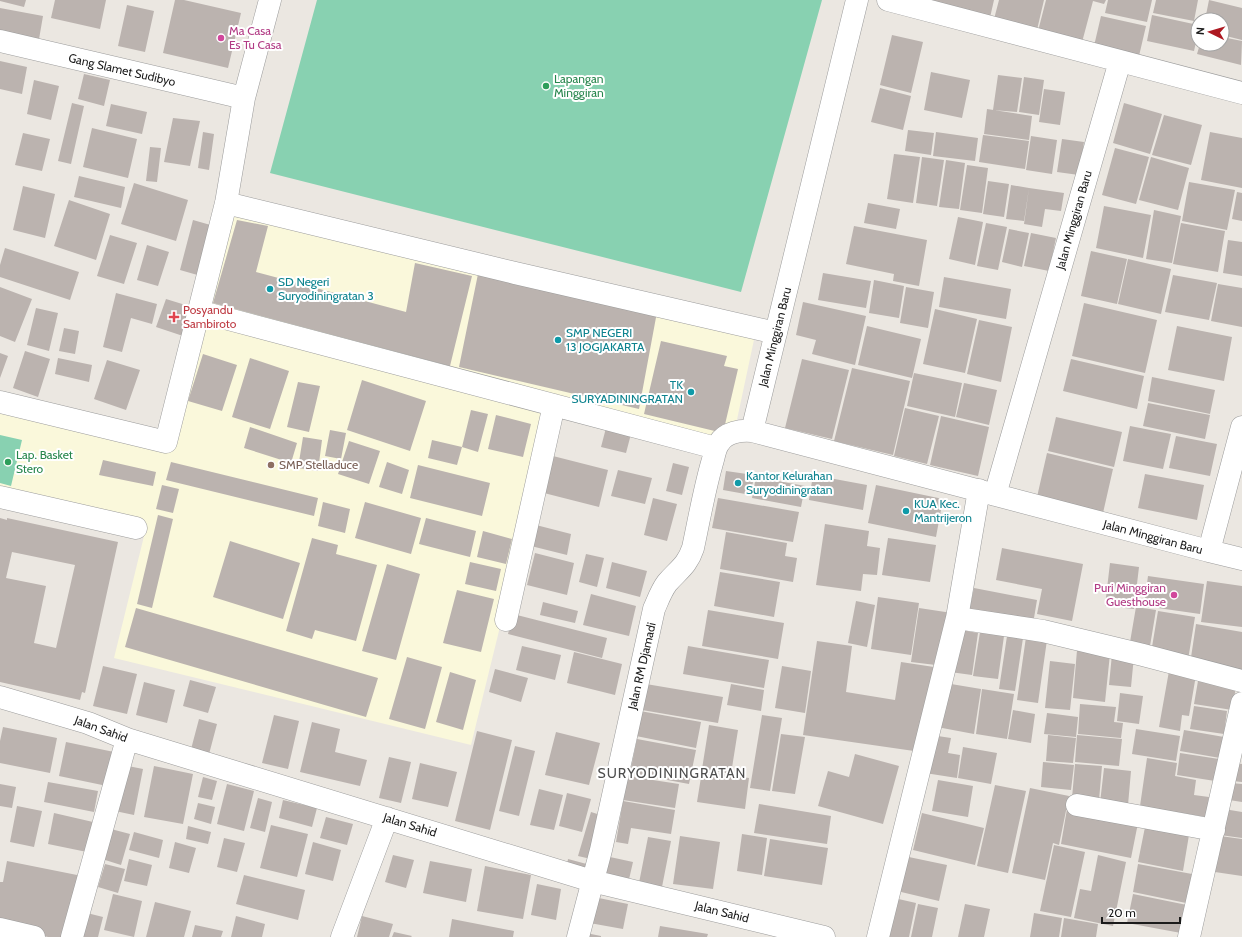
<svg xmlns="http://www.w3.org/2000/svg" width="1242" height="937" font-family="Cabin,sans-serif">
	<style>
		.education { fill: #faf8db }
		.pitch { fill: #88d1b1 }
		.building { fill: #bbb3af; fill-rule: evenodd }
		.lines { fill: none; stroke-linecap: round; stroke-linejoin: round }
		.minor-casing { stroke: #9c9c9c; stroke-width: 23 }
		.minor { stroke: #fff; stroke-width: 22 }
		.hotel-dot { fill: #d1479c; stroke: #fff; stroke-width: 1.5 }
		.leisure-dot { fill: #2e9e5b; stroke: #fff; stroke-width: 1.5 }
		.culture-dot { fill: #0f9aa8; stroke: #fff; stroke-width: 1.5 }
		.health-dot { fill: #e0444e; stroke: #fff; stroke-width: 1.5 }
		.education-dot { fill: #8d6e63; stroke: #fff; stroke-width: 1.5 }
		.labels { text-anchor: middle; stroke-width: 4; stroke-linejoin: round; paint-order: stroke }
		.hotel-label { font-size: 12px; fill: #b23c85; stroke: #fff; text-anchor: start }
		.street-label { font-size: 12px; fill: #1b1b1b; stroke: #fff }
		.leisure-label { font-size: 12px; fill: #27864d; stroke: #fff; text-anchor: start }
		.culture-label { font-size: 12px; fill: #0d838f; stroke: #fff; text-anchor: start }
		.health-label { font-size: 12px; fill: #be3a42; stroke: #fff; text-anchor: start }
		.education-label { font-size: 12px; fill: #785e54; stroke: #fff; text-anchor: start }
		.quarter-label { font-size: 14px; letter-spacing: 1px; fill: #4e4e4e; stroke: #fff }
	</style>
	<rect width="100%" height="100%" fill="#ebe7e1"/>
	<path class="education" d="M227 206 755 335 735 429 717 437 561 399 522 537 471 745 114 658 147 524 0 488V402L166 442Z"/>
	<path class="pitch" d="M317 0H822L741 292 270 173Z
		M0 435 22 440 11 486 0 483Z"/>
	<path class="building" d="M0 0H26L24 7 0 1Z
		M55 0H106L100 29 51 18Z
		M175 0H184L241 13 228 68 163 53Z
		M926 0H994L989 22Z
		M999 0H1044L1036 34 993 23Z
		M1046 0H1106L1104 4 1093 1 1081 46 1037 35Z
		M1108 0H1152L1147 22 1105 13Z
		M1156 0H1198L1194 21 1153 13Z
		M1209 0 1242 8V40L1222 35V20H1205Z
		M127 5 154 11 145 52 118 46Z
		M0 8 43 16 38 45 0 38Z
		M1152 15 1198 25V33L1194 51 1147 41Z
		M1101 16 1146 26 1139 56 1094 46Z
		M892 35 923 42 911 93 880 85Z
		M1222 37 1242 41 1241 65 1197 54 1200 44H1222Z
		M0 61 27 67 22 94 0 89Z
		M931 72 970 80 962 118 924 110Z
		M84 74 110 80 104 106 78 99Z
		M998 75 1022 78 1017 112 993 110Z
		M1024 77 1044 80 1039 115 1019 112Z
		M34 80 59 86 51 120 27 114Z
		M880 88 911 96 903 130 871 122Z
		M1044 89 1065 92 1060 125 1039 122Z
		M72 103 84 106 71 164 58 161Z
		M1124 103 1162 114 1150 154 1113 143Z
		M111 104 147 112 142 134 106 126Z
		M987 109 1032 116 1029 140 984 134Z
		M1164 115 1202 125 1191 165 1152 155Z
		M173 118 200 121 190 166 164 162Z
		M92 128 137 139 128 178 83 167Z
		M908 130 934 133 931 155 905 151Z
		M203 132 214 134 209 170 198 168Z
		M936 132 978 138 975 161 933 156Z
		M1210 132 1242 138V188L1201 180Z
		M23 133 50 139 42 171 15 165Z
		M983 135 1029 141 1025 169 979 162Z
		M1031 136 1057 140 1052 174 1026 170Z
		M1062 139 1084 142 1079 175 1057 172Z
		M150 147 161 148 157 182 146 181Z
		M1115 148 1149 157 1136 204 1102 195Z
		M894 154 920 157 913 203 887 199Z
		M922 157 944 160 937 206 916 203Z
		M1151 157 1189 168 1178 210 1139 200Z
		M946 160 965 163 959 209 939 207Z
		M967 165 988 168 982 213 960 210Z
		M79 176 125 187 121 208 74 197Z
		M988 181 1009 184 1004 217 983 214Z
		M1189 182 1235 190 1227 230 1182 221Z
		M134 183 188 200 176 241 121 224Z
		M1011 185 1029 188 1024 221 1006 219Z
		M23 186 55 194 45 238 13 230Z
		M1029 188 1064 193 1061 211 1045 209 1042 227 1024 224Z
		M1237 192 1242 193V221L1232 219Z
		M69 200 110 214 96 260 54 246Z
		M868 203 900 209 896 229 864 223Z
		M1104 206 1151 215 1143 258 1096 248Z
		M1154 210 1181 216 1172 263 1146 259Z
		M958 217 983 222 975 265 949 259Z
		M193 220 214 226 201 276 180 270Z
		M237 220 268 226 256 272 406 312 415 263 472 276 450 366 213 303Z
		M986 223 1007 227 998 270 977 266Z
		M1181 223 1225 231 1218 272 1173 264Z
		M854 226 927 240 919 286 893 281 894 274 846 264Z
		M1009 229 1029 233 1022 267 1002 262Z
		M1031 233 1056 238 1049 271 1024 266Z
		M110 235 137 243 124 284 97 276Z
		M1228 240 1242 242V276L1223 273Z
		M147 245 169 252 158 286 137 280Z
		M5 248 79 272 70 300 0 277V265Z
		M1091 251 1127 259 1117 304 1081 296Z
		M1128 259 1171 269 1161 314 1118 304Z
		M823 273 871 281 866 308 818 300Z
		M478 274 657 312 639 409 459 367Z
		M1173 275 1217 283 1209 320 1165 312Z
		M944 277 1011 289 1006 319 939 307Z
		M874 280 904 286 899 318 869 313Z
		M1218 284 1242 288V327L1211 321Z
		M0 287 32 299 15 342 0 336Z
		M906 287 934 292 928 328 900 323Z
		M116 293 157 304 152 324 131 318 122 352 103 347Z
		M166 299 192 307 183 336 156 327Z
		M803 302 866 316 855 365 812 354 816 340 796 335Z
		M1084 303 1157 320 1145 373 1072 356Z
		M36 308 58 313 49 351 27 345Z
		M935 309 977 319 965 373 923 364Z
		M979 320 1012 327 1001 382 967 374Z
		M867 326 921 339 912 378 858 365Z
		M1177 326 1232 337 1224 381 1168 370Z
		M64 328 79 331 75 354 59 351Z
		M661 341 727 356 724 366 738 369 723 433 644 414Z
		M25 351 50 359 38 397 13 388Z
		M0 353 8 356 0 378Z
		M203 354 237 365 222 411 188 401Z
		M58 358 92 365 89 382 55 374Z
		M250 358 289 371 270 429 232 417Z
		M802 359 849 370 832 439 785 428Z
		M1071 359 1144 376 1137 409 1063 391Z
		M107 360 140 370 126 410 94 399Z
		M852 368 910 381 893 455 834 441Z
		M914 373 962 383 955 417 907 406Z
		M1152 377 1215 390 1210 414 1148 401Z
		M362 380 426 401 410 451 347 430Z
		M298 382 320 386 309 432 287 427Z
		M964 383 997 390 989 425 956 417Z
		M1148 403 1210 415 1205 439 1143 426Z
		M905 408 939 416 927 464 894 456Z
		M471 410 488 414 478 452 462 447Z
		M496 415 531 424 523 457 488 449Z
		M941 416 989 427 978 476 930 465Z
		M1056 417 1122 432 1114 467 1048 451Z
		M1130 426 1171 434 1163 469 1123 461Z
		M250 427 297 443 291 463 244 448Z
		M606 428 631 434 626 453 601 447Z
		M330 430 346 433 341 459 325 456Z
		M1176 436 1217 444 1210 476 1169 468Z
		M303 437 322 440 318 471 298 468Z
		M432 440 462 447 457 465 428 458Z
		M349 441 380 451 369 484 338 474Z
		M1047 453 1113 469 1103 513 1037 497Z
		M549 455 608 470 599 507 540 492Z
		M103 460 156 472 153 486 99 475Z
		M171 462 318 498 314 516 166 480Z
		M387 462 409 470 402 494 379 487Z
		M673 463 689 467 682 495 666 491Z
		M418 465 490 483 482 516 410 498Z
		M618 470 652 478 645 504 611 496Z
		M726 471 754 475 751 495 723 490Z
		M1145 474 1204 485 1197 520 1138 508Z
		M813 475 867 485 863 510 809 500Z
		M756 477 805 486 801 507 752 498Z
		M162 485 179 489 173 513 156 509Z
		M876 485 943 499 936 537 868 523Z
		M653 498 677 504 667 541 644 535Z
		M718 498 799 512 793 542 712 528Z
		M323 502 350 509 345 533 318 526Z
		M365 502 421 518 411 554 355 538Z
		M158 515 173 519 152 608 137 604Z
		M0 518 7 520V518L118 542 85 693 82 692 80 700 0 682ZM12 552 75 565 56 648 34 643 46 586 6 578Z
		M426 518 476 531 470 557 419 544Z
		M825 524 869 531 867 546 880 548 877 575 863 574 861 591 816 585Z
		M536 525 571 534 567 555 531 546Z
		M483 531 512 539 506 564 477 557Z
		M726 532 787 543 785 556 797 558 793 582 720 569Z
		M312 538 338 545 336 554 377 565 356 641 315 630 312 639 286 631Z
		M888 538 936 545 930 582 882 575Z
		M230 541 300 563 283 619 213 597Z
		M1002 548 1083 564 1072 621 1037 614 1042 589 996 580Z
		M535 553 574 563 567 595 527 585Z
		M586 554 604 558 597 587 579 582Z
		M470 562 501 569 496 591 465 584Z
		M612 562 647 571 640 597 606 588Z
		M1110 563 1139 567 1134 609 1105 606Z
		M387 564 420 574 396 660 362 651Z
		M720 572 780 582 774 617 714 606Z
		M1148 576 1204 584 1200 614 1144 606Z
		M1207 581 1242 586V627L1201 622Z
		M974 588 1037 600 1033 624 969 611Z
		M457 590 494 599 481 652 443 643Z
		M591 594 636 606 629 636 583 625Z
		M878 597 919 603 911 655 871 649Z
		M856 601 875 605 867 647 848 643Z
		M543 602 578 611 575 623 540 615Z
		M1136 607 1156 610 1150 646 1130 642Z
		M136 608 378 678 366 717 125 647Z
		M919 608 952 613 944 666 911 662Z
		M708 610 784 623 778 659 702 646Z
		M1158 611 1195 617 1188 660 1152 647Z
		M513 614 607 638 602 658 508 634Z
		M1196 624 1242 632V672L1190 664Z
		M956 629 978 633 972 675 950 672Z
		M980 632 1004 636 998 679 973 676Z
		M1007 636 1023 638 1015 691 999 689Z
		M1026 637 1047 640 1038 703 1017 700Z
		M817 641 852 646 846 692 895 700 901 662 934 667 921 752 803 735Z
		M522 646 561 655 555 680 516 670Z
		M688 646 769 660 764 688 683 674Z
		M1077 650 1110 654 1105 702 1073 698Z
		M574 652 622 664 615 695 567 683Z
		M1112 654 1134 656 1131 687 1109 685Z
		M407 657 442 667 425 729 389 719Z
		M1050 661 1075 664 1070 710 1045 708Z
		M103 666 137 674 127 714 93 706Z
		M782 666 811 671 805 713 775 708Z
		M495 669 528 678 521 702 489 692Z
		M1169 671 1196 675 1189 716 1182 715 1180 731 1159 727Z
		M450 672 476 680 463 730 436 722Z
		M190 680 216 687 208 713 183 706Z
		M1198 681 1236 687 1232 710 1194 704Z
		M144 682 175 690 167 723 136 715Z
		M945 683 981 689 974 734 937 727Z
		M646 684 723 697 718 723 642 710Z
		M731 684 764 690 761 711 727 705Z
		M982 689 1014 694 1007 739 976 734Z
		M1120 693 1143 696 1139 724 1117 721Z
		M1080 704 1116 707 1114 722 1123 723 1121 738 1078 734Z
		M1194 706 1227 711 1224 734 1190 729Z
		M1013 710 1035 714 1031 743 1008 739Z
		M640 711 701 722 696 748 636 736Z
		M1047 713 1078 717 1076 737 1044 734Z
		M274 715 299 721 288 769 262 763Z
		M762 715 782 718 770 791 750 788Z
		M199 719 217 724 208 758 190 753Z
		M312 722 340 729 335 752 367 760 360 786 300 772Z
		M709 725 738 730 731 774 702 769Z
		M3 727 57 738 50 773 0 763V741Z
		M1136 729 1180 736 1176 761 1132 754Z
		M1184 730 1224 737 1220 758 1180 751Z
		M477 731 512 740 490 830 455 821Z
		M556 732 600 743 589 785 545 775Z
		M781 734 805 737 795 794 772 791Z
		M931 735 951 738 948 753 960 755 957 778 925 773Z
		M1048 735 1076 738 1073 763 1046 761Z
		M1077 735 1122 739 1119 766 1075 762Z
		M637 739 696 750 689 784 630 773Z
		M66 742 114 752 107 786 59 776Z
		M515 746 535 751 519 816 499 811Z
		M963 747 997 753 991 784 958 778Z
		M1180 753 1219 759 1215 781 1177 775Z
		M855 754 899 766 883 824 818 806 828 771 849 777Z
		M389 757 411 762 401 803 379 798Z
		M1147 758 1177 763 1175 776 1196 780 1194 795 1209 797 1206 817 1140 806Z
		M1043 762 1074 765 1071 790 1041 787Z
		M420 763 457 772 448 807 412 799Z
		M1234 763 1242 764V782L1232 781Z
		M1075 764 1102 766 1099 800 1072 798Z
		M123 765 143 769 134 815 115 811Z
		M154 766 193 774 183 824 144 817Z
		M1104 768 1131 771 1128 805 1100 803Z
		M702 771 749 778 745 809 697 802Z
		M627 776 679 784 675 808 623 800Z
		M203 777 217 781 212 800 198 797Z
		M938 780 973 786 968 817 932 811Z
		M48 782 98 791 94 812 44 802Z
		M1231 783 1242 784V802L1229 800Z
		M0 784 16 787 12 808 0 806Z
		M227 784 254 791 244 831 217 824Z
		M995 785 1026 791 1008 873 977 866Z
		M1030 788 1069 796 1059 845 1053 843 1045 880 1012 873Z
		M539 789 563 795 554 830 530 825Z
		M567 793 591 799 582 832 559 826Z
		M258 798 272 802 265 832 250 828Z
		M283 800 317 808 312 827 279 818Z
		M623 801 675 810 671 834 631 828 628 844 616 842Z
		M198 803 215 807 211 824 194 819Z
		M759 804 831 816 827 844 754 833Z
		M17 806 42 811 34 847 10 842Z
		M1067 809 1138 823 1131 858 1061 844Z
		M1224 809 1242 812V838L1220 835Z
		M591 812 607 817 595 860 578 856Z
		M54 813 93 822 87 852 48 844Z
		M922 813 984 828 975 865 913 850Z
		M326 817 353 824 347 845 320 838Z
		M271 825 308 834 297 877 260 868Z
		M188 826 211 832 208 844 186 839Z
		M1145 827 1189 835 1183 871 1138 862Z
		M111 829 130 834 121 865 102 859Z
		M134 832 163 840 159 858 129 850Z
		M742 834 767 838 762 875 737 871Z
		M680 836 720 842 713 889 673 884Z
		M1220 836 1242 839V876L1215 872Z
		M648 837 671 841 661 892 638 888Z
		M224 838 245 843 237 872 217 867Z
		M770 839 828 848 822 885 764 876Z
		M175 842 196 848 189 873 169 868Z
		M313 842 341 850 333 881 305 874Z
		M1054 845 1085 852 1071 917 1040 911Z
		M393 855 414 860 406 888 385 882Z
		M1098 855 1126 862 1113 926 1074 918 1080 889 1091 891Z
		M904 856 947 865 939 901 897 891Z
		M610 857 633 862 627 888 604 882Z
		M129 859 152 865 147 886 124 881Z
		M568 859 594 866 591 878 566 871Z
		M7 861 87 877 70 937H48L0 925V882H3Z
		M430 861 472 869 466 902 423 893Z
		M105 864 125 869 118 893 98 887Z
		M1138 864 1192 874 1186 903 1133 892Z
		M485 866 531 875 523 919 477 911Z
		M244 875 305 890 298 920 236 904Z
		M537 884 561 889 556 920 531 915Z
		M113 894 142 901 134 937 104 930Z
		M1133 894 1187 905 1181 933 1127 923Z
		M589 896 628 904 623 929 584 922Z
		M894 898 916 903 909 937H885Z
		M155 902 191 911 184 937H146Z
		M918 904 938 908 932 937H911Z
		M965 904 990 909 984 937H958Z
		M87 913 103 917 98 937H81Z
		M1034 913 1062 918 1059 937H1030Z
		M236 916 265 924 262 937H231Z
		M362 916 393 924 389 937H357Z
		M1064 918 1098 924 1096 937H1061Z
		M452 919 514 931 513 937H449Z
		M195 925 223 931 221 937H192Z
		M660 926 708 934 707 937H658Z
		M394 932 412 936 411 937H392Z
		M586 933 601 936V937H585Z"/>
	<g class="lines">
		<g class="minor-casing">
			<path id="minor" d="M888 0 1242 93
				M0 41 244 98
				M226 203 515 273 776 333
				M198 311 716 448
				M0 402 166 442 226 203 244 98 270 0
				M752 431 857 0
				M979 490 957 618 1043 631 1143 655 1242 681
				M995 495 1120 61
				M0 497 136 528
				M1209 551 1242 559
				M506 620 554 405
				M0 697 88 723 127 739 592 881 824 937
				M1077 805 1214 830
				M0 929 34 937
				M72 937 127 739
				M342 937 387 818
				M578 937 601 850 654 609C658 600 661 591 667 583 678 570 687 566 693 548 699 520 704 491 712 463 714 457 715 448 719 443 726 432 741 430 752 431L1209 551 1242 427
				M878 937 957 618
				M1189 937 1242 703"/>
		</g>
		<use href="#minor" class="minor"/>
	</g>
	<g class="hotel-dot">
		<circle cx="221" cy="38" r="4"/>
		<circle cx="1174" cy="595" r="4"/>
	</g>
	<g class="leisure-dot">
		<circle cx="546" cy="86" r="4"/>
		<circle cx="8" cy="462" r="4"/>
	</g>
	<g class="culture-dot">
		<circle cx="270" cy="289" r="4"/>
		<circle cx="558" cy="340" r="4"/>
		<circle cx="691" cy="392" r="4"/>
		<circle cx="738" cy="483" r="4"/>
		<circle cx="906" cy="511" r="4"/>
	</g>
	<path class="health-dot" d="M172 311h4v4h4v4h-4v4h-4v-4h-4v-4h4z"/>
	<circle class="education-dot" cx="271" cy="465" r="4"/>
	<g class="labels">
		<g class="hotel-label">
			<text x="229" y="35">Ma Casa<tspan x="229" dy="14">Es Tu Casa</tspan></text>
			<text x="1166" y="592" text-anchor="end">Puri Minggiran<tspan x="1166" dy="14">Guesthouse</tspan></text>
		</g>
		<g class="street-label">
			<text transform="translate(122 70) rotate(13)" y="4">Gang Slamet Sudibyo</text>
			<text transform="translate(1074 220) rotate(-74)" y="4">Jalan Minggiran Baru</text>
			<text transform="translate(775 337) rotate(-76)" y="4">Jalan Minggiran Baru</text>
			<text transform="translate(1153 537) rotate(15)" y="4">Jalan Minggiran Baru</text>
			<text transform="translate(642 666) rotate(-77)" y="4">Jalan RM Djamadi</text>
			<text transform="translate(101 729) rotate(20)" y="4">Jalan Sahid</text>
			<text transform="translate(410 825) rotate(17)" y="4">Jalan Sahid</text>
			<text transform="translate(722 912) rotate(14)" y="4">Jalan Sahid</text>
		</g>
		<g class="leisure-label">
			<text x="554" y="83">Lapangan<tspan x="554" dy="14">Minggiran</tspan></text>
			<text x="16" y="459">Lap. Basket<tspan x="16" dy="14">Stero</tspan></text>
		</g>
		<g class="culture-label">
			<text x="278" y="286">SD Negeri<tspan x="278" dy="14">Suryodiningratan 3</tspan></text>
			<text x="566" y="337">SMP NEGERI<tspan x="566" dy="14">13 JOGJAKARTA</tspan></text>
			<text x="683" y="389" text-anchor="end">TK<tspan x="683" dy="14">SURYADININGRATAN</tspan></text>
			<text x="746" y="480">Kantor Kelurahan<tspan x="746" dy="14">Suryodiningratan</tspan></text>
			<text x="914" y="508">KUA Kec.<tspan x="914" dy="14">Mantrijeron</tspan></text>
		</g>
		<g class="health-label">
			<text x="183" y="314">Posyandu<tspan x="183" dy="14">Sambiroto</tspan></text>
		</g>
		<g class="education-label">
			<text x="279" y="469">SMP Stelladuce</text>
		</g>
		<g class="quarter-label">
			<text x="672" y="778">SURYODININGRATAN</text>
		</g>
	</g>
	<g transform="translate(1210 32) rotate(275)"><circle r="19" fill="#ffffff" stroke="#a4a4a4"/>
	<path d="M0-3L7 15L0 10L-7 15Z" fill="#ad1821"/>
	<text y="-6" font-size="11" font-weight="bold" text-anchor="middle" fill="#1b1b1b">N</text>
	</g>
	<path d="M1102 917v6h78v-6" fill="none" stroke="#1b1b1b" stroke-width="2"/>
	<text x="1108" y="917" font-size="12" fill="#1b1b1b" stroke="#ffffff" stroke-width="3" paint-order="stroke">20 m</text>
</svg>
